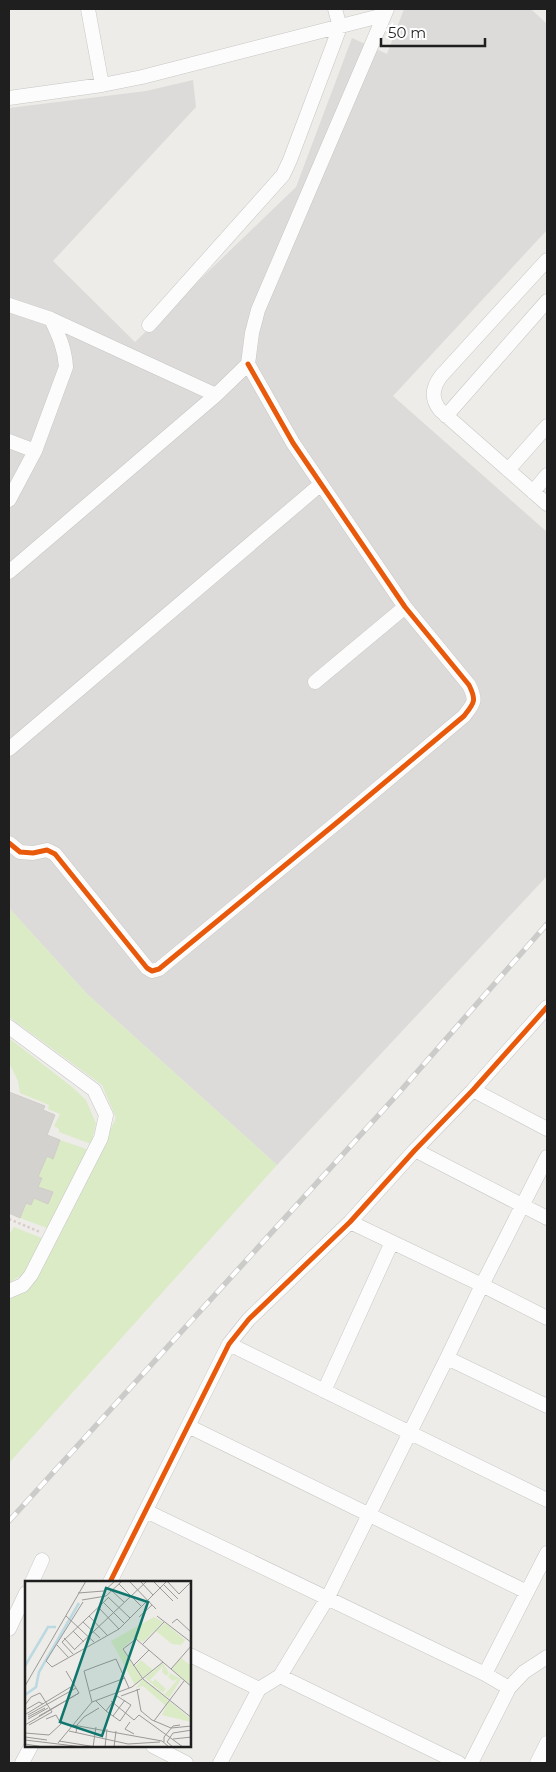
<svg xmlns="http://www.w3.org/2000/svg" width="556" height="1772" font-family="Montserrat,sans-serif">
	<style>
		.residential { fill: #dcdbd9 }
		.grass { fill: #daebc6 }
		.building { fill: #d4d2cf; stroke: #d0cdc9 }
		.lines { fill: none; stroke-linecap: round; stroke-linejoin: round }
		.minor-casing { stroke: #c6c6c4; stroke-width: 15 }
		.path { stroke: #dbcdca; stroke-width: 2.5; stroke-dasharray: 2.5 2.5; stroke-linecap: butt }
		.minor { stroke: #fcfcfc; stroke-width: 14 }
		.rail-casing { stroke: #cbcbca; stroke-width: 5.5 }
		.rail { stroke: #fff; stroke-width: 4; stroke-dasharray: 11; stroke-linecap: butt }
		.cycleway-casing { stroke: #fff; stroke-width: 8 }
		.cycleway { stroke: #e8590c; stroke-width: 5 }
		.inset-river { fill: none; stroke: #bbd9e1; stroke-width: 2.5 }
		.inset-road { fill: none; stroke: #9b9a98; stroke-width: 1 }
		.view { fill: #0f766e; fill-opacity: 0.15; stroke: #0f766e; stroke-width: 2.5 }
		.inset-edge { fill: none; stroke: #1f1f1f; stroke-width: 2.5 }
	</style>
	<rect width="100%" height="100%" fill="#edece8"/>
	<path class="residential" d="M404 9H531L547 24V230L393 396 547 532V876L277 1165 87 994 9 908V108L146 91 193 80 196 107 53 261 135 342 296 187 352 38 387 54Z"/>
	<path class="grass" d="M9 908 87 994 277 1165 9 1463V1299L24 1293 34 1283 116 1118 102 1085 9 1017Z
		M9 1038 72 1087 86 1100 96 1124 91 1144 59 1132V1129L54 1126 60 1114 48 1109 49 1105 20 1093 18 1081 9 1063Z
		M60 1140 89 1150 47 1228 20 1218 26 1203 31 1205 34 1198 52 1192 38 1187 42 1179 38 1177 44 1162 42 1154 53 1158Z
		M14 1227 44 1239 25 1273 9 1283V1234Z"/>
	<path class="building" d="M9 1092 45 1106 43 1110 55 1115 47 1135 60 1140 53 1159 47 1156 38 1177 42 1178 38 1187 53 1192 48 1204 34 1198 31 1205 26 1203 20 1218 9 1213Z"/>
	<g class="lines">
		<g class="minor-casing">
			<path id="minor" d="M88 9 102 85
				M9 98 102 85 142 77 384 15
				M547 260 441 376C432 388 431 399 440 410L547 504
				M9 305 51 319 216 395
				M149 325 283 175 290 160 340 27 335 9
				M446 416 547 301
				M9 441 35 451
				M508 470 547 426
				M533 492 547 475
				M9 500 35 451 66 367C65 349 59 336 51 319
				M9 572 216 395 248 364 252 333 258 310 387 9
				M315 682 405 607
				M9 749 321 484
				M9 843 20 852 33 853 47 850 55 854 147 968 152 971 159 969 340 820 464 716C474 703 477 701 469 685L405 607 293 443 248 364
				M9 1027 94 1090 106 1115 101 1138 31 1275 23 1285 9 1291
				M473 1090 547 1129
				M415 1150 547 1218
				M350 1222 482 1285 547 1318
				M229 1344 547 1500
				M447 1358 547 1406
				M324 1391 392 1242
				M188 1426 527 1592
				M146 1511 485 1674 509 1688
				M32 1582 42 1560
				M110 1582 229 1344 249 1319 350 1222 415 1150 473 1090 547 1007
				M9 1629 26 1593
				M190 1655 259 1689
				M485 1674 547 1553
				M280 1676 459 1763
				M153 1746 186 1763
				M22 1763 31 1746
				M220 1763 259 1689 280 1676 328 1597 447 1358 482 1285 547 1157
				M471 1763 509 1688 524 1672 547 1657
				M537 1763 547 1743"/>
		</g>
		<path class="path" d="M9 1219 40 1232"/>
		<use href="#minor" class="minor"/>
		<g class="rail-casing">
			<path id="rail" d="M9 1521 396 1096 547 924"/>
		</g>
		<use href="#rail" class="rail"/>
		<g class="cycleway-casing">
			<path id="cycleway" d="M9 843 20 852 33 853 47 850 55 854 147 968 152 971 159 969 340 820 464 716C474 703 477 701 469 685L405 607 293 443 248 364
				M110 1582 229 1344 249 1319 350 1222 415 1150 473 1090 547 1007"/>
		</g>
		<use href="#cycleway" class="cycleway"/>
	</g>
	<g transform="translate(25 1581)">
		<rect width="166" height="166" fill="#edece8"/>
		<path d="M129 36 138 41 118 61 109 57 97 68 117 98 110 104 86 60ZM140 42 160 59 156 64 147 63 131 50ZM156 77 166 85V104L147 88ZM116 79 128 89 118 96 110 86ZM138 82 144 92 141 95 137 91 138 85 125 99 128 101 130 98 141 108 138 111 140 113 153 98 148 100 143 96 145 92 156 98 144 117 120 97ZM118 98 143 119 141 125 118 105 111 107ZM144 120 166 138V141L137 134Z" fill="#daebc6"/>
		<path class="inset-river" d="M0 85 23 46H31M0 114 11 106 14 91 54 22"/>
		<path class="inset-road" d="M104 0 131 28M115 0 128 14M128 0 148 20 135 7M142 0 154 13 167 0M94 3 117 26M139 4 153 18M87 10 99 21M53 12 79 10 90 0M83 16 105 37M57 19 81 15 97 0M58 21 21 80 27 86 94 48 142 0M78 21 100 43M73 26 94 48M41 35 69 61M64 35 82 54M132 35 167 62M114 36 127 24M58 41 75 57M147 42 152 38 167 52M48 50 59 61M39 57 50 69M37 61 84 16M37 61 48 73M118 63 139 41M32 64 43 76M50 68 122 0M108 85 124 69M146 88 167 64M41 90 54 112M0 105 61 0M167 106 111 58 98 68 118 98 167 137M112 108 116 130 127 139 146 147 167 145M65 110 100 97M96 115 115 108M71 120 81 130 95 140 106 124 92 115 81 130M86 120 109 139 114 134 158 166M67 121 59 90 72 85 91 78 104 107M0 124 6 116 15 112 27 131 4 144M2 128 14 121 18 123M1 133 49 104M3 134 51 107M14 135 54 112M88 135 100 119M3 136 20 127M3 138 23 127M129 140 159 100M105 141 100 148 109 153M0 144 54 112M48 144 137 160 144 166M44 150 103 163 135 161M0 152 24 154 36 143 31 134 21 138M51 152 52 144 59 136 74 127M0 156 22 159M148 158 167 156M0 159 58 166M34 160 71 166M139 161V156L148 145 155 144M33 162 67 121 107 106 138 81M0 163 19 166M68 166 71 146M80 166 82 148M89 166 91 150M148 166 142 161 148 152 167 149"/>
		<path class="view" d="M81 7 123 21 77 155 35 141Z"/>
		<rect width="166" height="166" class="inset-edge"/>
	</g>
	<rect width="556" height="1772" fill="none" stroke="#1f1f1f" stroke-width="20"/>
	<path d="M381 38v8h104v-8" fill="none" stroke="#1f1f1f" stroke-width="2.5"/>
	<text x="388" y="38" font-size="15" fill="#1f1f1f" stroke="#ffffff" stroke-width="4" paint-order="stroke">50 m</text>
</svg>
